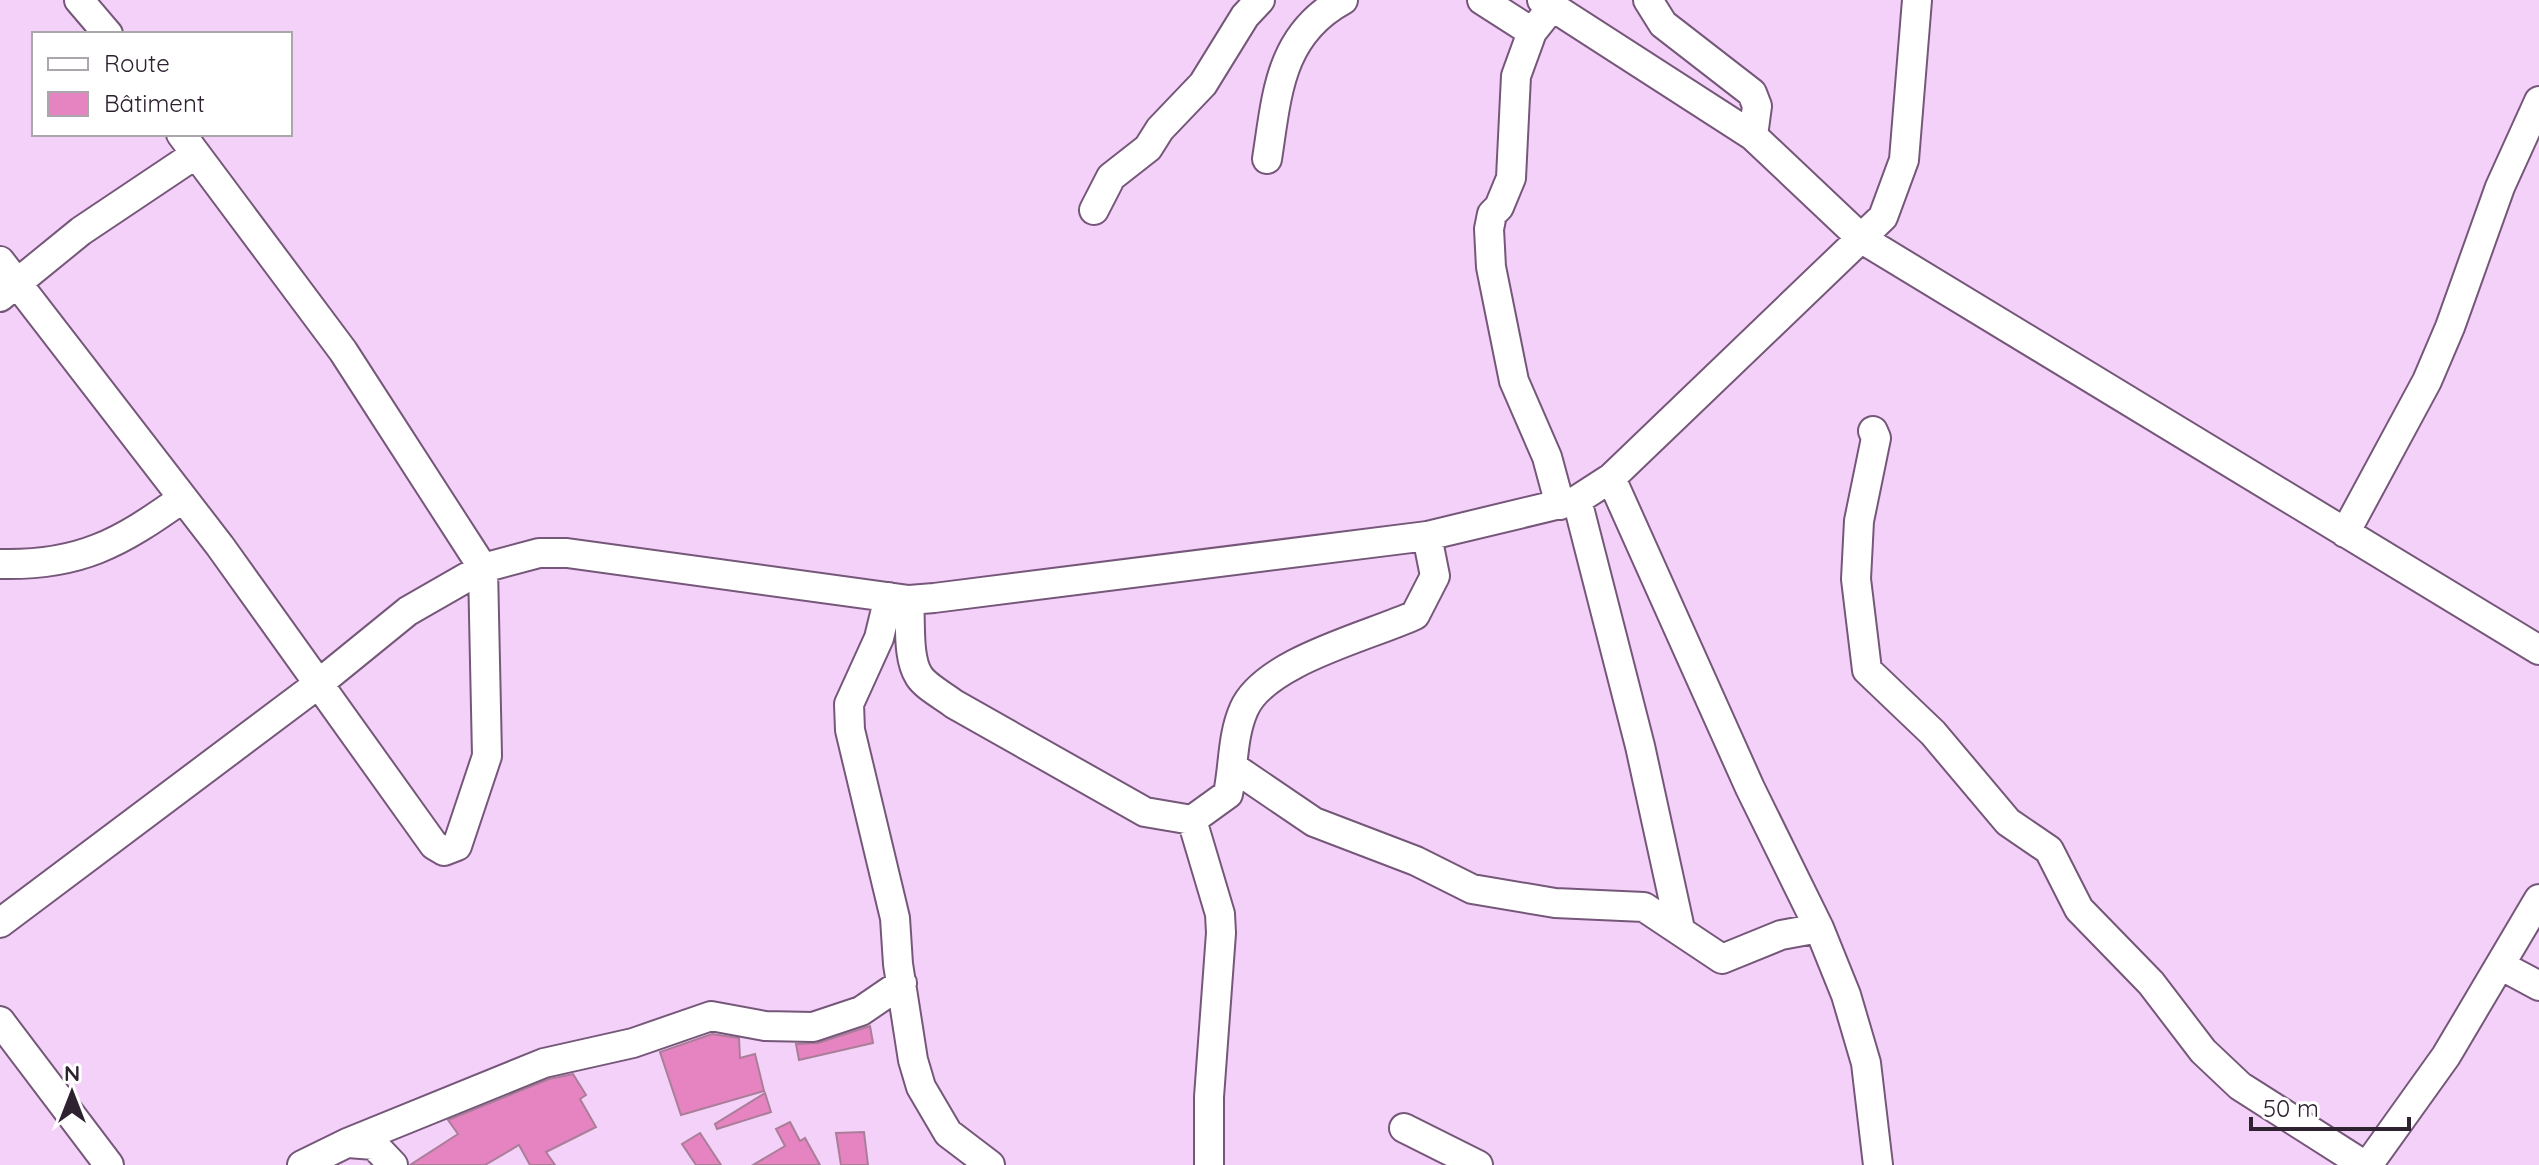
<svg xmlns="http://www.w3.org/2000/svg" width="2539" height="1165" font-family="Quicksand,sans-serif">
	<style>
		.building { fill: #e684c2; stroke: #aa7e98; stroke-width: 2 }
		.lines { fill: none; stroke-linecap: round; stroke-linejoin: round }
		.minor-casing { stroke: #755779; stroke-width: 32 }
		.minor { stroke: #fff; stroke-width: 28 }
	</style>
	<rect width="100%" height="100%" fill="#f4d1f8"/>
	<path class="building" d="M870 1026 873 1043 799 1060 796 1044 818 1043Z
		M712 1034 739 1038 740 1058 755 1054 764 1091 681 1115 660 1052Z
		M573 1074 586 1095 580 1099 596 1127 546 1152 555 1165H530L519 1145 485 1165H410L458 1134 448 1120 549 1079Z
		M765 1093 771 1112 717 1129 715 1124Z
		M790 1122 800 1141 805 1138 820 1165H753L785 1146 776 1129Z
		M864 1132 868 1165H841L836 1133Z
		M700 1133 721 1165H696L682 1144Z"/>
	<g class="lines">
		<g class="minor-casing">
			<path id="minor" d="M79 0 108 34
				M1482 0 1532 32
				M1542 0 1753 136 1862 239 2539 650
				M1648 0 1663 24 1752 93 1757 106 1753 136
				M1552 7 1532 32 1516 76 1511 178 1499 207 1492 214 1489 229 1491 267 1514 381 1547 457 1560 505
				M1267 159C1277 95 1279 35 1343 0
				M1094 210 1111 177 1148 148 1160 129 1203 84 1245 16 1260 0
				M0 261 220 546 434 845 444 851 457 846 487 756 483 568 343 351 181 134
				M0 297 81 231 196 154
				M1873 431 1876 438 1859 521 1856 579 1867 670 1933 733 2008 822 2049 850 2079 909 2151 983 2203 1051 2240 1086 2364 1165
				M1611 478 1750 788 1819 928 1846 995 1866 1063 1878 1165
				M1577 500 1640 746 1680 929
				M2345 533 2427 381 2450 327 2500 187 2539 101
				M0 564C80 566 120 543 183 498
				M889 597 879 638 849 704 850 730 895 918 898 964 913 1060 921 1087 948 1133 990 1165
				M909 600C911 621 907 658 919 676 926 687 944 696 954 704L1145 812 1192 820 1220 914 1221 933 1209 1097V1165
				M1233 767 1314 822 1416 861 1472 889 1555 903 1644 907 1722 959 1781 935 1819 928
				M1192 820 1228 794C1234 765 1232 736 1244 709 1265 661 1370 636 1415 615L1435 576 1427 536
				M0 923 317 685 408 611 483 568 539 553H567L909 600 934 598 1427 536 1577 500 1611 478 1883 217 1904 160 1917 0
				M2500 965 2539 986
				M0 1021 109 1165
				M1404 1128 1478 1165
				M348 1143 374 1145 393 1165
				M302 1165 347 1143 544 1063 633 1043 711 1016 765 1026 813 1027 861 1011 902 983
				M2368 1165 2446 1056 2539 899"/>
		</g>
		<use href="#minor" class="minor"/>
	</g>
	<rect x="32" y="32" width="260" height="104" fill="#ffffff" stroke="#aba6ac" stroke-width="2"/>
	<rect x="48" y="58" width="40" height="12" fill="#ffffff" stroke="#aba6ac" stroke-width="2"/>
	<text x="104" y="72" font-size="24" fill="#2e2130">Route</text>
	<rect x="48" y="92" width="40" height="24" fill="#e684c2" stroke="#aba6ac" stroke-width="2"/>
	<text x="104" y="112" font-size="24" fill="#2e2130">Bâtiment</text>
	<g transform="translate(72 1093)" stroke="#ffffff" stroke-width="6" paint-order="stroke">
	<path d="M0-6L14 30L0 20L-14 30Z" fill="#2e2130"/>
	<text y="-12" font-size="22" font-weight="bold" text-anchor="middle" fill="#2e2130">N</text>
	</g>
	<path d="M2251 1117v12h158v-12" fill="none" stroke="#2e2130" stroke-width="4"/>
	<text x="2263" y="1117" font-size="24" fill="#2e2130" stroke="#ffffff" stroke-width="6" paint-order="stroke">50 m</text>
</svg>
